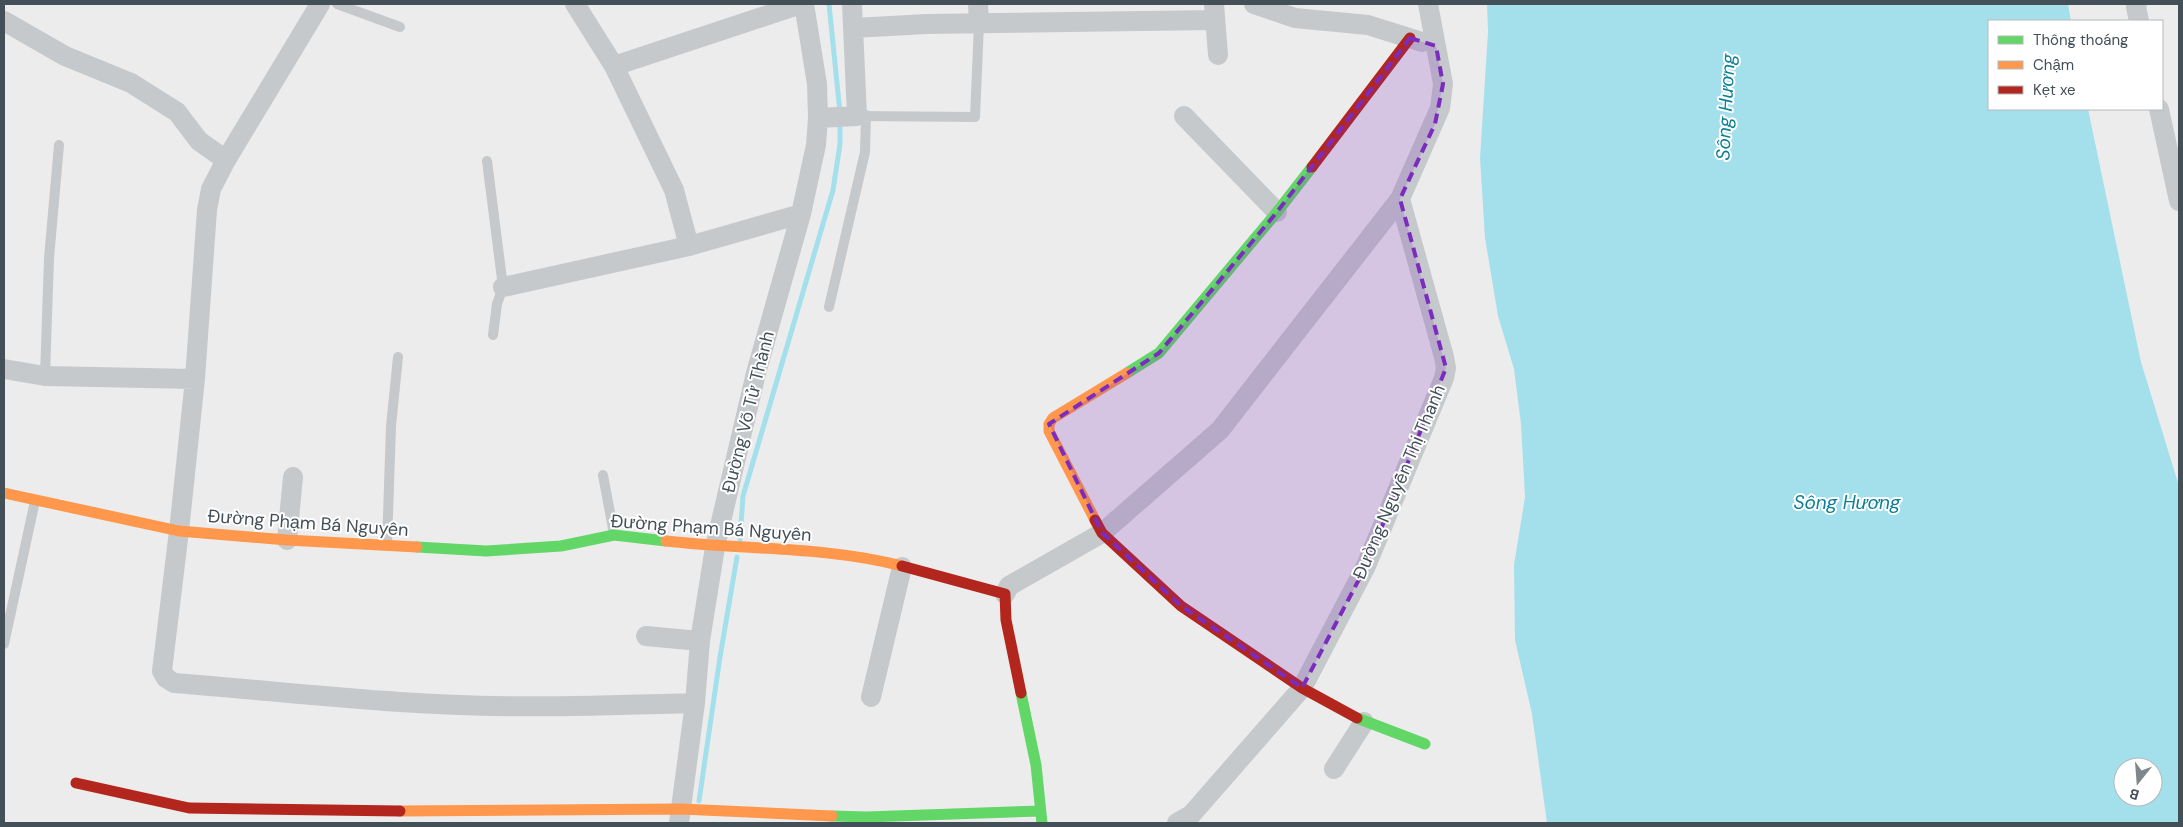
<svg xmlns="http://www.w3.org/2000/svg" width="2183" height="827" font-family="'DM Sans',sans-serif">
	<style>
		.water { fill: #a4e0eb; fill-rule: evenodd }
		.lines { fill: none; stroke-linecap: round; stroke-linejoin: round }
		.stream { stroke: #a4e0eb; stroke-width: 5 }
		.lane { stroke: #c6c9cb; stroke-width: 10 }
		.street { stroke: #c6c9cb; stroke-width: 20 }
		.fast { stroke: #63d668; stroke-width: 11 }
		.slow { stroke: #ff974d; stroke-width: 11 }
		.jam { stroke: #b3261e; stroke-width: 11 }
		.marked { fill: #7b2cbf; fill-opacity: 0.2; stroke: #7b2cbf; stroke-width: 4; stroke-dasharray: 10 6; stroke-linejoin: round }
		.labels { text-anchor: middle; stroke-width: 4; stroke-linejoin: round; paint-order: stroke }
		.street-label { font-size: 18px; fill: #445058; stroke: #fff }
		.water-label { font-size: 19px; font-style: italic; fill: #0c7f94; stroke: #fff }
	</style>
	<rect width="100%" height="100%" fill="#edecec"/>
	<path class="water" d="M1487 4H2068L2071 21H1989V109H2088L2141 362 2179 486V823H1547L1532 714 1515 640 1514 565 1525 497 1521 424 1514 369 1498 316 1485 238 1480 158 1488 32ZM2123 767H2153V797H2123Z"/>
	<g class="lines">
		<path class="stream" d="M829 4 840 113
			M740 539 743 496 833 190 840 144V121
			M699 801 720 657 737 557"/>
		<path class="lane" d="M337 4 400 27
			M857 116 975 117 979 24
			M487 161 503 287 497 304 493 335
			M829 307 865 152 866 115
			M45 376 49 258 59 145
			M603 475 614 534
			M387 545 391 426 398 357
			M4 644 35 501"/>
		<path class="street" d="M320 4 226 160 211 189 207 210 195 379 179 531 162 671 166 678 174 683C250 689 325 697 400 702 498 709 597 706 695 703
			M575 4 614 66 674 190 689 246
			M978 4 979 24
			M1214 4 1218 55
			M1254 4 1295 18 1368 25 1422 42
			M2137 4 2136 7 2139 21
			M4 21 65 56 131 83 177 112 199 141 226 160
			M854 28 926 24 1215 20
			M614 66 801 4
			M2159 109 2179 201
			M1184 116 1277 212
			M818 118 857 116 852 4
			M503 287 689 246 801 214
			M4 369 45 376 195 379
			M287 540 293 477
			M1005 594 1009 586 1102 533 1220 430 1400 199
			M646 636 700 641
			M871 697 902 567
			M1334 769 1364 722
			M679 823 695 703 700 641 715 547 756 373 801 214 816 145 818 118 817 84 804 4
			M1177 823 1191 815 1302 688 1366 566 1444 378 1446 368 1444 357 1400 199 1440 108 1443 84 1428 4"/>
		<path class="fast" d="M1127 373 1159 353 1277 212 1312 167
			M417 547 486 551 561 546 614 535 666 541
			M1021 693 1036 765 1042 823
			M1357 718 1425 744
			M832 816 866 817 1040 811"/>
		<path class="slow" d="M4 493 179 531 287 540 417 547
			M1095 520 1049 431V424L1053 418 1127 373
			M666 541C744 550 825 546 902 566
			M400 811 681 809 832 816"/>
		<path class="jam" d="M1312 167 1410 38
			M1095 520 1102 533 1181 606 1302 688 1357 718
			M902 566 1005 594 1006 620 1021 693
			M76 783 189 808 400 811"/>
	</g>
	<path class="marked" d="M1410 38 1436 46 1443 84 1435 124 1400 199 1446 368 1366 566 1302 688 1181 606 1102 533 1049 424 1159 353 1277 212Z"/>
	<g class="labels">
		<g class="street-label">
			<text transform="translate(748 412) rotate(-76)" y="6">Đường Võ Tử Thành</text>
			<text transform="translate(1399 482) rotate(-67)" y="6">Đường Nguyễn Thị Thanh</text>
			<text transform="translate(308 523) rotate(4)" y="6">Đường Phạm Bá Nguyên</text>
			<text transform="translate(711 528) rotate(4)" y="6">Đường Phạm Bá Nguyên</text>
		</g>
		<g class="water-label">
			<text transform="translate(1725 107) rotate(-87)" y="7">Sông Hương</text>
			<text x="1847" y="509">Sông Hương</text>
		</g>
	</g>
	<rect width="2183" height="827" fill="none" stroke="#445058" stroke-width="10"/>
	<rect x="1988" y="20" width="175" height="90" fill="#ffffff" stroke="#b4b9bc"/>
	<rect x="1998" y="36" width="25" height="8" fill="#63d668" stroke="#b4b9bc"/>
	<text x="2033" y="45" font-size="15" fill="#445058">Thông thoáng</text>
	<rect x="1998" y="61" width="25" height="8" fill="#ff974d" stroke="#b4b9bc"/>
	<text x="2033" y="70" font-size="15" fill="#445058">Chậm</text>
	<rect x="1998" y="86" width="25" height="8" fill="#b3261e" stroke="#b4b9bc"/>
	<text x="2033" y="95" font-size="15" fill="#445058">Kẹt xe</text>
	<g transform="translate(2138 782) rotate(197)"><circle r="24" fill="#ffffff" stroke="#b4b9bc"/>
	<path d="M0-4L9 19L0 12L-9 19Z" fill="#7f878c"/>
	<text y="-8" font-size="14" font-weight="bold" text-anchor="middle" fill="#445058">B</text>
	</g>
</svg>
